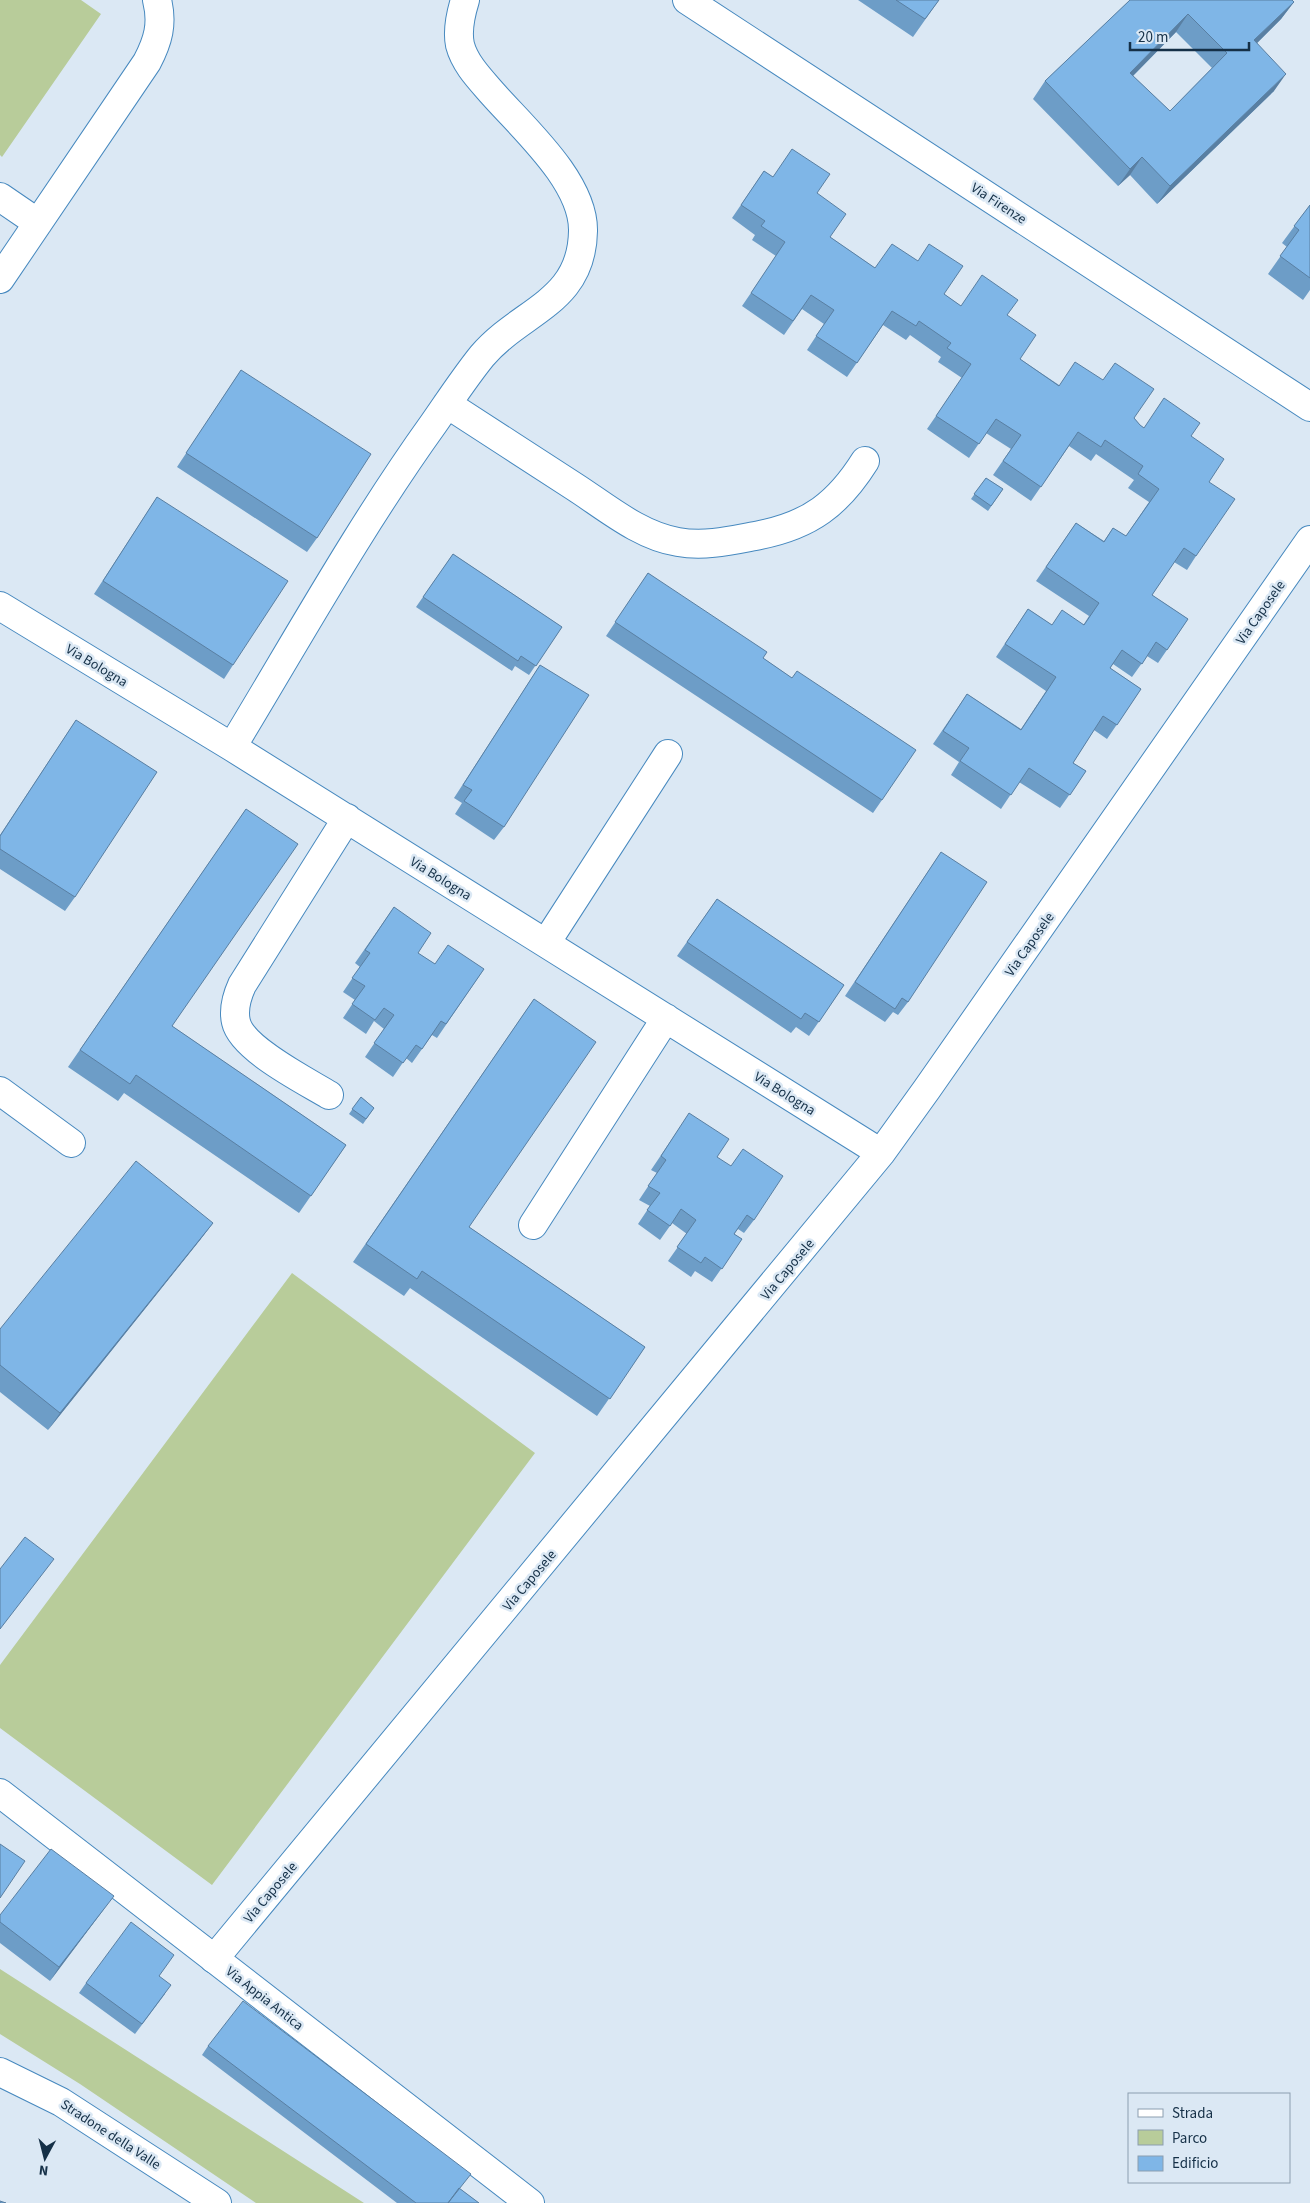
<svg xmlns="http://www.w3.org/2000/svg" width="1310" height="2203" font-family="'Source Sans 3',sans-serif">
	<style>
		.green { fill: #b8cc9a }
		.lines { fill: none; stroke-linecap: round; stroke-linejoin: round }
		.minor-casing { stroke: #4789bf; stroke-width: 30 }
		.tertiary-casing { stroke: #4789bf; stroke-width: 30 }
		.minor { stroke: #fff; stroke-width: 28 }
		.tertiary { stroke: #fff; stroke-width: 28 }
		.wall { fill: #6d9dc7; fill-rule: evenodd }
		.shaded-wall { fill: #597fa2 }
		.building { fill: #7fb6e7; stroke: #597fa2; fill-rule: evenodd }
		.labels { text-anchor: middle; stroke-width: 5; stroke-linejoin: round; paint-order: stroke }
		.street-label { font-size: 14px; fill: #153047; stroke: #dbe8f4 }
	</style>
	<rect width="100%" height="100%" fill="#dbe8f4"/>
	<path class="green" d="M0 0H81L101 14 2 157 0 155Z
		M292 1273 535 1453 212 1885 0 1728V1665Z
		M0 1969 364 2203H256L80 2084 0 2034Z"/>
	<g class="lines">
		<g class="minor-casing">
			<path id="minor" d="M687 0 1310 407
				M0 197 38 223
				M0 279 147 62C158 41 163 24 157 0
				M447 404C490 432 532 459 575 487 606 507 640 536 678 542 706 547 733 540 760 535 810 525 838 504 865 461
				M0 606 232 747 881 1153
				M232 747C298 638 360 526 434 423 450 400 465 377 482 356 521 310 582 303 583 231 584 182 524 129 493 94 480 79 465 64 460 45 457 31 461 13 465 0
				M546 943 668 754
				M0 1091 71 1143
				M329 1095C306 1081 242 1049 236 1022 233 1009 237 996 242 985L347 818
				M533 1225 666 1018
				M214 1959 881 1153 927 1089 1310 540
				M0 2072 61 2102 217 2203"/>
		</g>
		<g class="tertiary-casing">
			<path id="tertiary" d="M0 1793 530 2203"/>
		</g>
		<use href="#minor" class="minor"/>
		<use href="#tertiary" class="tertiary"/>
	</g>
	<path class="wall" d="M858 0H939L913 37Z
		M1130 0 1294 2 1281 19 1257 43 1274 91 1157 204 1130 175 1118 186 1033 99 1045 81ZM1176 32 1212 68 1170 111 1133 76Z
		M764 171 773 177 817 193 830 237 875 268 944 294 961 306 1007 315 1020 359 1059 385 1134 418 1140 425 1144 428 1191 436 1209 482 1196 556 1187 570 1174 562 1152 595 1188 619 1158 663 1147 656 1132 677 1113 664 1110 668 1141 689 1107 739 1094 730 1073 763 1086 771 1060 808 1019 782 1001 809 951 775 959 762 933 744 967 694 1021 729 1046 691 996 657 1028 609 1052 625 1084 624 1089 616 1036 581 1076 523 1104 541 1113 528 1126 536 1149 502 1128 488 1134 480 1096 454 1091 461 1069 446 1031 501 993 475 1011 449 986 433 969 458 927 429 962 378 938 362 941 357 910 335 906 340 883 325 847 377 807 350 824 324 802 309 784 335 742 306 776 256 752 240 755 235 732 218Z
		M1310 205V290L1303 300 1268 274 1287 247 1282 243Z
		M241 370 317 538 307 552 177 467Z
		M986 478 1003 489 988 511 971 499Z
		M157 497 233 665 224 679 94 594Z
		M453 554 562 627 529 675 515 666 512 671 416 607Z
		M648 573 763 658 792 678 882 800 873 813 606 636Z
		M540 665 504 827 494 840 455 814 462 803 454 798Z
		M76 720 75 897 65 911 0 869V835Z
		M246 809 172 1026 346 1145 299 1213 124 1093 118 1101 68 1067Z
		M941 852 908 1002 898 1015 893 1012 885 1022 845 996Z
		M717 899 844 985 809 1036 796 1027 791 1033 677 956Z
		M394 907 418 953 435 964 484 969 437 1038 432 1035 412 1063 406 1058 393 1077 365 1057 384 1029 374 1021 366 1034 343 1018 355 1000 343 992 360 967 355 963Z
		M534 999 469 1227 645 1347 597 1416 410 1288 404 1296 353 1262Z
		M361 1097 374 1108 363 1124 349 1114Z
		M680 1127 717 1157 754 1220 744 1233 738 1229 734 1234 742 1239 712 1282 695 1271 691 1277 668 1261 687 1234 672 1223 660 1240 638 1224 650 1206 639 1200 657 1173 651 1170Z
		M213 1223 200 1240 48 1430 0 1392V1329Z
		M104 1909 50 1981 0 1943V1915Z
		M159 1976 165 1994 135 2034 79 1993 86 1983Z
		M208 2046 460 2189 479 2203H397L202 2055Z"/>
	<path class="shaded-wall" d="M1294 2 1281 19 1242 58 1254 40Z
		M1188 14 1176 32 1118 91 1130 73Z
		M1286 74 1274 91 1157 204 1170 186Z
		M1142 157 1130 175 1118 186 1130 169Z
		M213 1223 200 1240 48 1430 60 1413Z
		M114 1896 104 1909 50 1981 59 1967Z"/>
	<path class="building" d="M896 0H939L925 19Z
		M1130 0H1292L1294 2 1254 40 1286 74 1170 186 1142 157 1130 169 1045 81ZM1188 14 1227 53 1170 111 1130 73Z
		M792 149 830 174 817 193 846 214 830 237 875 268 892 244 918 261 929 244 963 266 944 294 961 306 982 275 1018 300 1007 315 1036 335 1020 359 1059 386 1075 362 1103 380 1115 363 1154 389 1134 418 1140 425 1144 428 1164 398 1200 423 1191 436 1224 459 1209 482 1235 499 1196 556 1184 548 1152 595 1188 619 1167 650 1156 642 1142 664 1122 650 1110 668 1141 689 1117 725 1103 716 1073 763 1086 771 1070 795 1029 768 1011 795 960 761 969 748 943 731 967 694 1021 730 1056 677 1005 644 1028 609 1052 625 1062 610 1084 625 1099 603 1046 567 1076 523 1104 542 1113 528 1126 536 1159 489 1138 474 1143 466 1105 440 1101 447 1078 432 1041 487 1003 461 1021 435 996 419 979 444 936 416 971 364 947 348 951 343 919 321 916 326 892 311 857 363 816 336 834 310 811 295 793 321 751 293 785 242 761 226 765 221 741 205 764 171 773 177Z
		M1310 205V278L1280 256 1299 230 1294 226Z
		M241 370 371 454 317 538 186 453Z
		M986 478 1003 489 991 506 974 494Z
		M157 497 288 581 233 665 103 581Z
		M453 554 562 627 536 666 521 656 518 661 423 597Z
		M648 573 767 652 763 658 792 678 797 671 916 750 882 800 615 622Z
		M540 665 589 695 504 827 464 801 472 790 463 785Z
		M76 720 157 772 75 897 0 849V836Z
		M246 809 298 844 172 1026 346 1145 311 1196 136 1075 130 1084 80 1050Z
		M941 852 987 882 908 1002 902 998 895 1009 855 982Z
		M717 899 844 985 819 1022 805 1013 801 1019 687 942Z
		M394 907 431 933 418 953 435 964 448 945 484 969 446 1024 441 1021 422 1049 416 1045 403 1063 374 1043 394 1015 384 1008 375 1020 352 1004 365 986 352 978 370 953 365 950Z
		M534 999 596 1042 469 1227 645 1347 610 1399 422 1271 417 1279 366 1244Z
		M361 1097 374 1108 366 1119 352 1109Z
		M689 1113 729 1139 717 1157 731 1166 743 1149 783 1176 754 1220 747 1215 734 1234 742 1239 722 1269 705 1257 701 1263 677 1247 696 1220 681 1209 670 1226 647 1210 660 1193 648 1186 666 1160 661 1156Z
		M136 1161 213 1223 60 1413 0 1365V1329Z
		M25 1537 54 1559 0 1629V1569Z
		M0 1844 25 1861 0 1898Z
		M51 1849 114 1896 59 1967 0 1922V1915Z
		M131 1922 174 1955 159 1976 171 1985 142 2024 86 1983Z
		M243 2001 471 2174 448 2203H416L208 2046Z
		M459 2188 479 2203H448Z
		M0 2201 6 2203H0Z"/>
	<g class="labels">
		<g class="street-label">
			<text transform="translate(999 203) rotate(33)" y="5">Via Firenze</text>
			<text transform="translate(1260 612) rotate(-55)" y="5">Via Caposele</text>
			<text transform="translate(97 665) rotate(31)" y="5">Via Bologna</text>
			<text transform="translate(441 878) rotate(32)" y="5">Via Bologna</text>
			<text transform="translate(1029 944) rotate(-55)" y="5">Via Caposele</text>
			<text transform="translate(785 1093) rotate(32)" y="5">Via Bologna</text>
			<text transform="translate(787 1269) rotate(-50)" y="5">Via Caposele</text>
			<text transform="translate(529 1580) rotate(-50)" y="5">Via Caposele</text>
			<text transform="translate(270 1892) rotate(-50)" y="5">Via Caposele</text>
			<text transform="translate(265 1998) rotate(38)" y="5">Via Appia Antica</text>
			<text transform="translate(111 2134) rotate(33)" y="5">Stradone della Valle</text>
		</g>
	</g>
	<rect x="1128" y="2093" width="162" height="90" fill="#dbe8f4" stroke="#8c9eaf"/>
	<rect x="1138" y="2109" width="25" height="8" fill="#ffffff" stroke="#8c9eaf"/>
	<text x="1172" y="2118" font-size="15" fill="#153047">Strada</text>
	<rect x="1138" y="2130" width="25" height="15" fill="#b8cc9a" stroke="#8c9eaf"/>
	<text x="1172" y="2143" font-size="15" fill="#153047">Parco</text>
	<rect x="1138" y="2156" width="25" height="15" fill="#7fb6e7" stroke="#8c9eaf"/>
	<text x="1172" y="2168" font-size="15" fill="#153047">Edificio</text>
	<g transform="translate(45 2158) rotate(187)" stroke="#dbe8f4" stroke-width="4" paint-order="stroke">
	<path d="M0-4L9 19L0 12L-9 19Z" fill="#153047"/>
	<text y="-8" font-size="14" font-weight="bold" text-anchor="middle" fill="#153047">N</text>
	</g>
	<path d="M1130 42v8h119v-8" fill="none" stroke="#153047" stroke-width="2.5"/>
	<text x="1138" y="42" font-size="15" fill="#153047" stroke="#dbe8f4" stroke-width="4" paint-order="stroke">20 m</text>
</svg>
